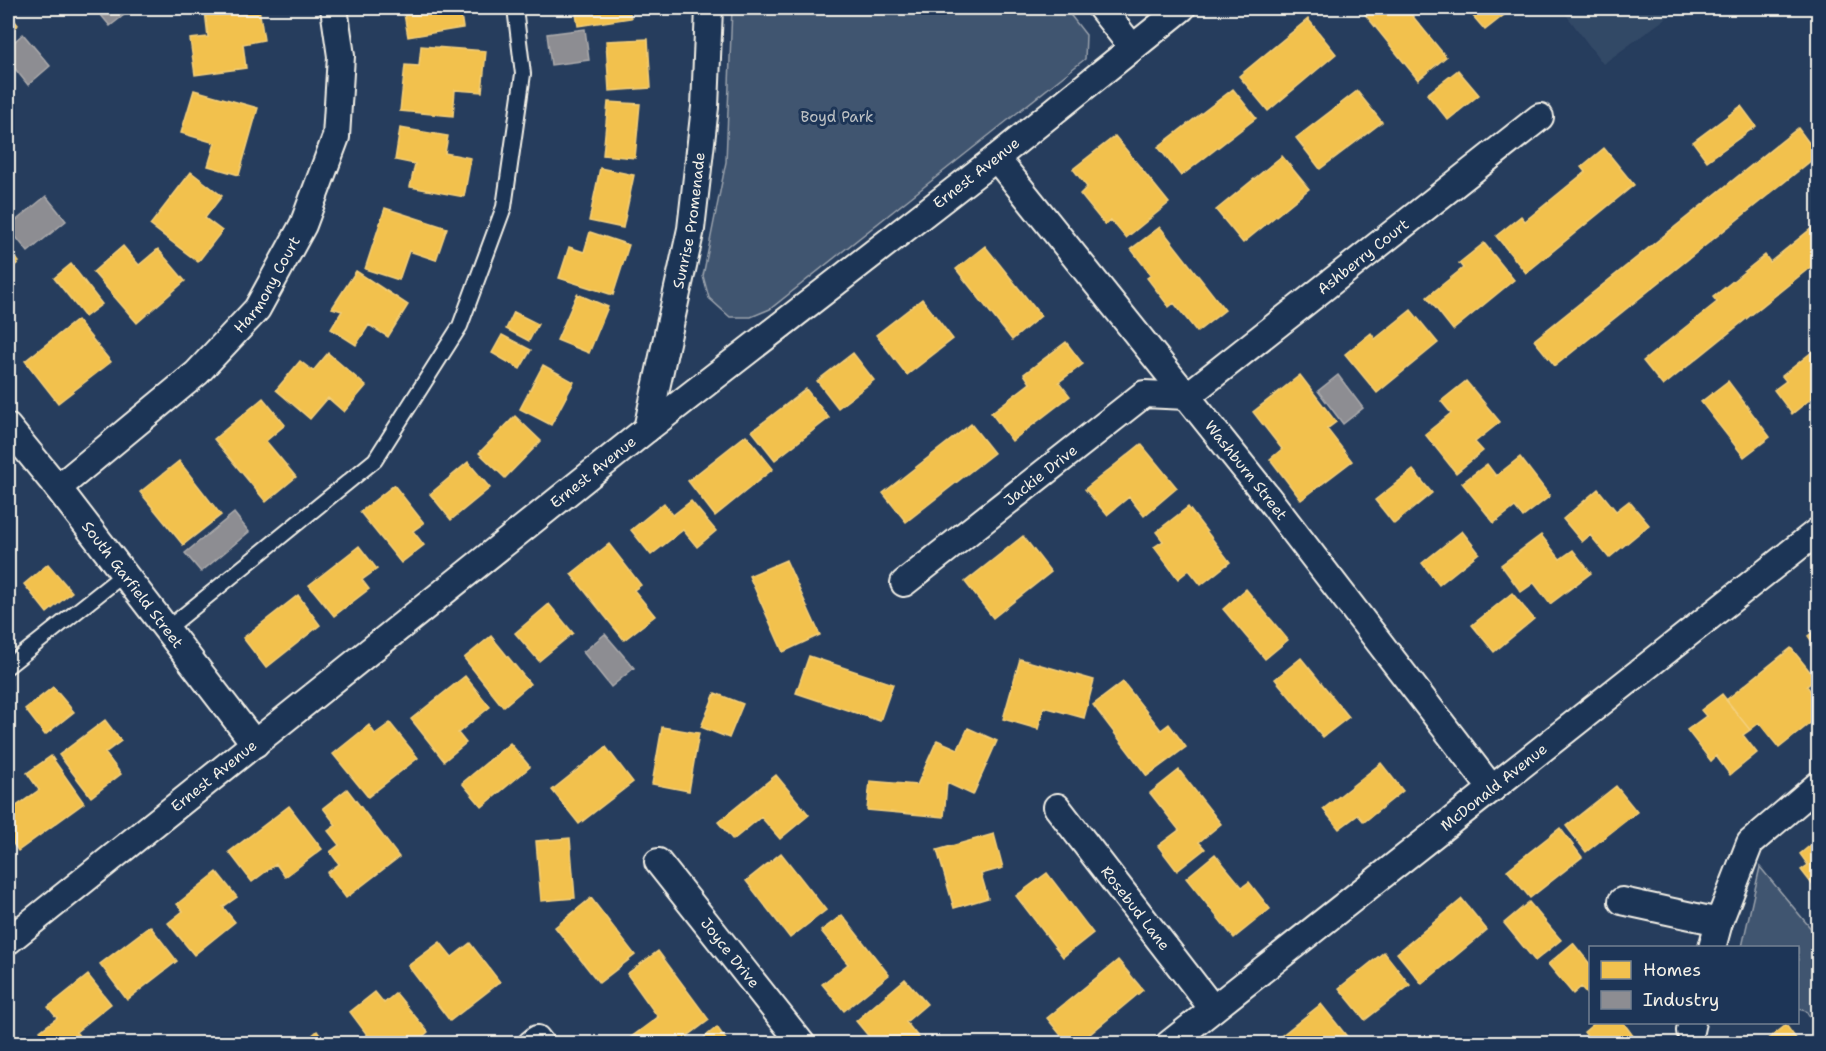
<svg xmlns="http://www.w3.org/2000/svg" width="1826" height="1051" font-family="'Shantell Sans',sans-serif">
	<style>
		.built { fill: #334966 }
		.green { fill: #40546f; stroke: #9aa2ac; stroke-width: 1.5 }
		.homes { fill: #f2c14e; stroke: #f3cf7c; stroke-width: 1.5 }
		.industry { fill: #8d8d92; stroke: #acabac; stroke-width: 1.5 }
		.lines { fill: none; stroke-linecap: round; stroke-linejoin: round }
		.lane-casing { stroke: #f4f1e8; stroke-width: 18 }
		.street-casing { stroke: #f4f1e8; stroke-width: 30 }
		.lane { stroke: #1d3557; stroke-width: 14 }
		.street { stroke: #1d3557; stroke-width: 26 }
		.labels { text-anchor: middle; stroke-width: 6; stroke-linejoin: round; paint-order: stroke }
		.park-label { font-size: 15px; fill: #bec2c4; stroke: #1d3557 }
		.street-label { font-size: 15px; fill: #f4f1e8; stroke: #1d3557 }
	</style>
	<rect width="100%" height="100%" fill="#263d5d"/>
	<filter id="ink" filterUnits="userSpaceOnUse"><feTurbulence type="fractalNoise" baseFrequency=".0167" numOctaves="2"/><feDisplacementMap in="SourceGraphic" scale="12" xChannelSelector="R" yChannelSelector="G"/><feConvolveMatrix kernelMatrix="1 2 1 2 8 2 1 2 1" color-interpolation-filters="sRGB"/></filter>
	<g filter="url(#ink)">
		<path class="built" d="M1561 8H1680L1603 64Z"/>
		<path class="green" d="M732 8H1065L1086 35 1085 59 770 309 751 317H730L709 298 703 276 726 162Z
			M1760 867 1818 937V1031L1806 1011 1798 1009V948L1742 947Z"/>
		<path class="homes" d="M230 8H259L264 40 243 44 246 68 195 75 190 39 208 37 205 11Z
			M403 8H460L463 28 408 37Z
			M575 8H629L631 18 578 26Z
			M1360 8H1406L1446 57 1418 80Z
			M1466 8H1513L1485 30Z
			M8 12 18 25 8 34Z
			M1308 19 1336 54 1268 111 1239 76Z
			M648 39 651 88 609 91 606 41Z
			M421 46 486 51 482 92 455 90 453 116 400 111 405 65 419 66Z
			M1458 70 1479 95 1448 120 1427 94Z
			M1233 89 1256 118 1181 176 1158 147Z
			M194 90 258 108 239 175 208 166 215 143 181 133Z
			M1357 91 1382 122 1320 169 1296 138Z
			M608 102 640 104 635 158 603 155Z
			M1741 106 1756 126 1707 161 1693 142Z
			M400 128 448 136 445 153 471 158 464 197 410 187 415 164 395 160Z
			M1798 128 1818 155 1555 366 1534 340Z
			M1115 136 1169 203 1126 238 1111 220 1105 225 1080 194 1087 187 1073 169Z
			M1604 148 1634 185 1526 273 1496 236 1521 216 1525 221 1585 172 1581 167Z
			M1282 156 1309 189 1243 243 1216 210Z
			M600 168 634 175 623 228 589 221Z
			M191 172 222 196 205 218 222 231 198 262 150 225Z
			M385 208 447 228 436 260 409 251 399 280 365 269Z
			M1818 223V261L1663 386 1643 361 1717 302 1713 297 1765 255 1770 262Z
			M1160 227 1225 310 1197 332 1174 303 1169 307 1147 278 1151 275 1131 249Z
			M590 232 629 245 613 295 559 278 569 247 584 252Z
			M1484 243 1514 280 1453 330 1427 297 1463 268 1459 263Z
			M123 246 139 265 158 249 185 281 137 323 93 272Z
			M985 246 1041 316 1012 340 956 269Z
			M8 247 19 262 8 271Z
			M71 264 102 304 85 317 54 278Z
			M356 271 408 305 388 337 369 325 356 345 331 329 342 311 332 308Z
			M577 294 608 307 589 353 557 340Z
			M922 299 953 339 907 375 876 335Z
			M1411 310 1438 343 1377 393 1345 354 1371 333 1375 339Z
			M514 312 538 324 529 341 506 329Z
			M77 320 111 362 58 403 25 361Z
			M502 335 531 350 520 369 492 353Z
			M1066 342 1083 364 1059 382 1070 396 1012 441 991 413 1030 383 1024 374Z
			M1818 347V393L1792 414 1774 390 1786 381 1782 376Z
			M328 353 366 386 344 412 328 398 310 419 276 390 300 361 313 371Z
			M853 353 874 380 838 408 817 381Z
			M543 365 574 382 551 425 520 409Z
			M1300 375 1336 422 1327 429 1352 461 1301 500 1270 459 1282 449 1253 412Z
			M1466 381 1500 422 1475 442 1483 451 1456 473 1425 434 1451 413 1441 401Z
			M1728 381 1770 437 1744 457 1701 402Z
			M806 389 829 418 775 460 752 431Z
			M263 398 285 425 266 441 296 477 266 502 214 439Z
			M515 416 541 441 505 478 479 453Z
			M971 424 994 453 906 522 883 493Z
			M746 435 773 469 715 516 688 481Z
			M1141 444 1177 488 1144 516 1129 497 1107 515 1085 489Z
			M1520 457 1550 496 1523 517 1515 507 1494 523 1462 483 1487 464 1496 476Z
			M179 461 221 515 183 545 140 492Z
			M468 462 490 488 451 520 430 494Z
			M1413 470 1432 493 1394 524 1375 500Z
			M394 485 424 523 413 531 424 545 401 563 360 512Z
			M1598 489 1616 511 1629 501 1649 525 1609 558 1590 535 1582 542 1563 519Z
			M691 501 716 531 697 547 683 530 651 555 631 530 664 503 673 515Z
			M1188 507 1230 562 1201 585 1189 570 1178 579 1154 547 1163 541 1156 532Z
			M1462 531 1479 553 1439 585 1422 563Z
			M1541 535 1560 559 1573 550 1591 573 1550 604 1534 583 1521 592 1501 565Z
			M1023 536 1051 572 993 618 965 582Z
			M609 544 641 585 634 590 655 616 624 640 571 574Z
			M359 546 377 569 362 580 369 589 334 616 309 585Z
			M786 560 820 635 783 652 749 576Z
			M48 564 72 592 47 613 24 584Z
			M1246 589 1288 640 1265 659 1223 609Z
			M1512 593 1534 619 1494 652 1472 625Z
			M298 595 320 625 266 668 243 638Z
			M549 604 573 633 539 661 515 633Z
			M1818 628V650L1808 636Z
			M491 636 530 684 503 707 464 658Z
			M1791 648 1816 679 1807 686 1818 701V717L1779 748 1759 723 1750 730 1726 700Z
			M809 656 893 684 880 721 796 693Z
			M1301 658 1349 717 1323 737 1275 679Z
			M1020 659 1094 680 1084 718 1044 707 1038 729 1003 719Z
			M465 676 490 707 458 733 466 743 444 761 411 719Z
			M1123 682 1161 730 1169 724 1186 747 1147 776 1093 705Z
			M53 687 74 712 45 735 25 709Z
			M715 693 743 704 729 738 701 727Z
			M1722 694 1750 730 1743 735 1757 753 1730 775 1716 756 1711 761 1687 730 1706 716 1701 710Z
			M105 720 121 741 105 753 121 774 91 797 59 755Z
			M390 723 418 758 368 797 333 754 369 725 375 734Z
			M662 727 699 733 689 791 652 784Z
			M968 728 997 741 973 795 947 783 944 817 867 810 870 781 917 785 937 740 958 749Z
			M510 743 530 767 482 807 462 783Z
			M606 747 633 782 579 824 552 790Z
			M51 756 84 803 18 851 8 836V812L39 790 27 773Z
			M1381 763 1403 791 1364 822 1358 815 1339 829 1323 809Z
			M1179 770 1221 824 1199 842 1205 849 1177 871 1158 846 1179 830 1150 793Z
			M776 775 809 815 780 839 761 817 733 840 718 822Z
			M1616 786 1637 812 1586 852 1566 826Z
			M347 789 399 857 346 898 327 873 339 864 330 852 339 845 328 831 336 825 323 808Z
			M289 806 322 849 285 877 276 864 252 882 229 852Z
			M1560 828 1582 857 1530 898 1507 870Z
			M994 834 1003 868 981 874 988 898 954 908 937 850Z
			M570 838 575 898 541 901 536 841Z
			M1818 839V892L1801 870 1808 865 1800 854Z
			M781 853 826 910 790 938 746 881Z
			M1215 854 1242 887 1249 882 1270 909 1234 938 1186 878Z
			M217 872 237 897 223 907 235 922 194 955 168 923 183 911 177 904Z
			M1047 873 1093 933 1063 957 1016 896Z
			M591 898 635 955 599 983 555 927Z
			M1462 899 1487 930 1422 984 1397 953Z
			M1529 902 1561 940 1535 961 1504 923Z
			M842 915 889 975 844 1011 822 984 848 964 821 931Z
			M150 926 177 961 127 1000 100 964Z
			M440 942 452 957 470 943 500 982 450 1021 408 966Z
			M1573 943 1590 964V997L1581 987 1573 994 1548 964Z
			M658 951 709 1020 677 1044H635L630 1038 658 1017 627 974Z
			M1384 952 1410 985 1365 1020 1339 988Z
			M1118 960 1143 990 1078 1044H1068L1047 1018Z
			M88 975 111 1004 76 1032 82 1039 76 1044H50L40 1031 57 1018 48 1007Z
			M905 979 927 1004 906 1022 924 1044H875L856 1021Z
			M375 992 384 1003 396 993 428 1032 414 1044H374L350 1012Z
			M1321 1004 1349 1039 1344 1044H1271Z
			M1596 1022H1623L1639 1044H1593L1584 1032Z
			M1786 1025 1800 1044H1762Z
			M717 1027 729 1044H696Z
			M317 1031 326 1044H302Z"/>
		<path class="industry" d="M95 8H133L110 26Z
			M585 29 589 60 551 65 547 34Z
			M23 34 50 66 28 85 8 60V47Z
			M46 196 66 221 28 252 8 227Z
			M1338 375 1363 408 1343 424 1318 391Z
			M234 513 249 532 201 572 185 553Z
			M605 634 634 668 611 687 583 652Z"/>
		<g class="lines">
			<g class="lane-casing">
				<path id="lane" d="M167 629 375 460 460 326 504 207 523 74 515 8
					M8 666 124 574"/>
			</g>
			<g class="street-casing">
				<g id="street">
					<path d="M1101 8 1132 47"/>
					<path id="s1" d="M996 158 1269 499 1492 789"/>
					<path id="s2" d="M8 427 58 488 255 744"/>
					<path id="s3" d="M647 429 691 229 705 107 709 8"/>
					<path id="s4" d="M58 488 197 373 257 309 303 225 336 137 341 56 334 8"/>
					<path id="s5" d="M904 583 1144 394 1187 396 1540 117"/>
					<path id="s6" d="M1057 807 1213 1009"/>
					<path id="s7" d="M658 862 802 1044"/>
					<path d="M1622 901 1719 922"/>
					<path id="s8" d="M8 941 647 429 996 158 1182 8"/>
					<path d="M1712 948 1719 922 1750 843 1818 785"/>
					<path d="M1690 1031 1692 1022"/>
					<path d="M531 1044 537 1039 541 1044"/>
					<path id="s9" d="M1169 1044 1818 531"/>
				</g>
			</g>
			<use href="#lane" class="lane"/>
			<use href="#street" class="street"/>
		</g>
	</g>
	<g class="labels">
		<g class="park-label">
			<text x="837" y="122">Boyd Park</text>
		</g>
		<g class="street-label">
			<text dy="5" stroke="none"><textPath href="#s8" startOffset="1236">Ernest Avenue</textPath></text>
			<text dy="5" stroke="none"><textPath href="#s3" startOffset="213">Sunrise Promenade</textPath></text>
			<text dy="5" stroke="none"><textPath href="#s5" startOffset="573">Ashberry Court</textPath></text>
			<text dy="5" stroke="none"><textPath href="#s4" startOffset="294">Harmony Court</textPath></text>
			<text dy="5" stroke="none"><textPath href="#s1" startOffset="400">Washburn Street</textPath></text>
			<text dy="5" stroke="none"><textPath href="#s8" startOffset="750">Ernest Avenue</textPath></text>
			<text dy="5" stroke="none"><textPath href="#s5" startOffset="174">Jackie Drive</textPath></text>
			<text dy="5" stroke="none"><textPath href="#s2" startOffset="201">South Garfield Street</textPath></text>
			<text dy="5" stroke="none"><textPath href="#s8" startOffset="264">Ernest Avenue</textPath></text>
			<text dy="5" stroke="none"><textPath href="#s9" startOffset="414">McDonald Avenue</textPath></text>
			<text dy="5" stroke="none"><textPath href="#s6" startOffset="128">Rosebud Lane</textPath></text>
			<text dy="5" stroke="none"><textPath href="#s7" startOffset="116">Joyce Drive</textPath></text>
		</g>
	</g>
	<rect width="1826" height="1051" fill="none" stroke="#1d3557" stroke-width="30"/>
	<rect x="15" y="15" width="1796" height="1021" fill="none" stroke="#f4f1e8" stroke-width="2" filter="url(#ink)"/>
	<rect x="1589" y="946" width="210" height="78" fill="#1d3557" stroke="#738091" stroke-width="1.5"/>
	<rect x="1601" y="961" width="30" height="18" fill="#f2c14e" stroke="#738091" stroke-width="1.5"/>
	<text x="1643" y="976" font-size="18" fill="#f4f1e8">Homes</text>
	<rect x="1601" y="991" width="30" height="18" fill="#8d8d92" stroke="#738091" stroke-width="1.5"/>
	<text x="1643" y="1006" font-size="18" fill="#f4f1e8">Industry</text>
</svg>
